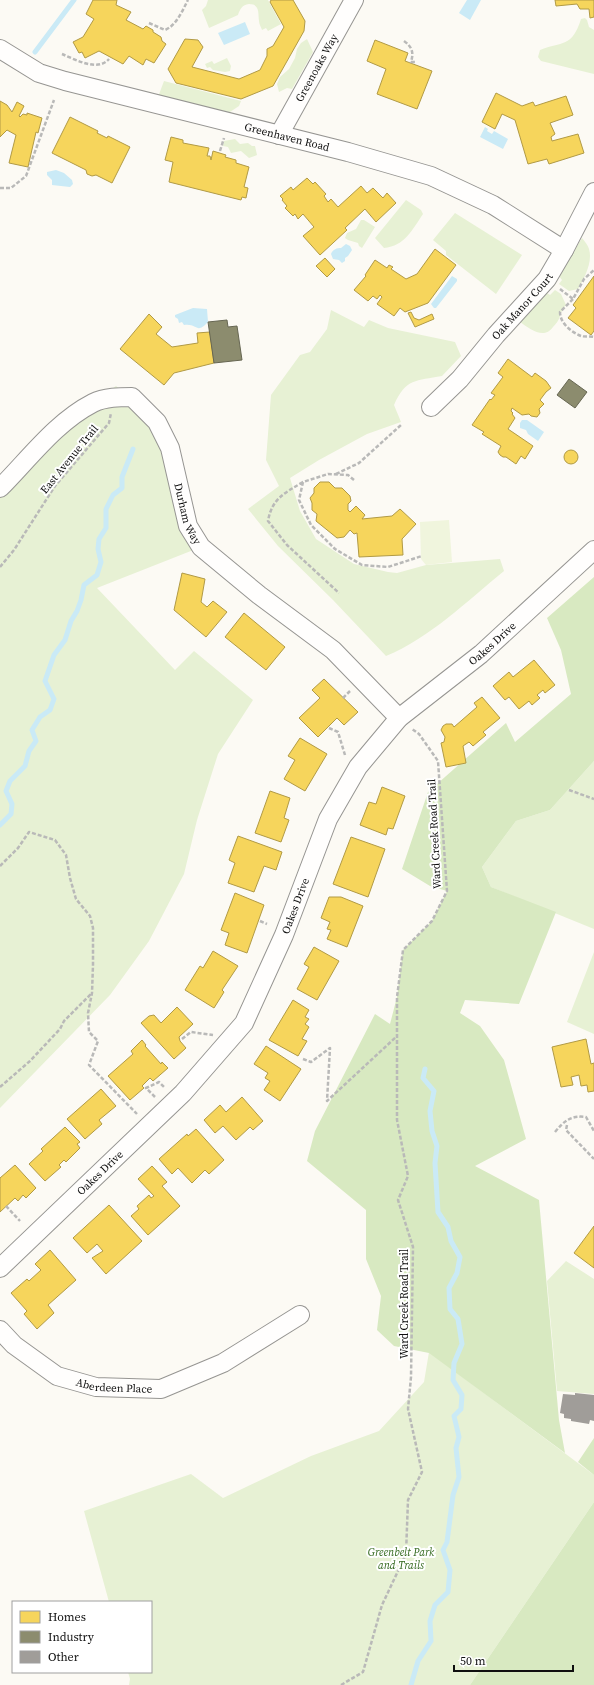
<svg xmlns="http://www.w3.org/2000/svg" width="594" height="1685" font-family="'Source Serif 4',serif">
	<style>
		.green { fill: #e7f1d4 }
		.forest { fill: #d8e9c1 }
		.pitch { fill: #f0f5dd }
		.water { fill: #caeaf6 }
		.homes { fill: #f6d55c; stroke: #b19a45 }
		.industry { fill: #8c8c6e; stroke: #666652 }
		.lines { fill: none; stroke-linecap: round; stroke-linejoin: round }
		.stream { stroke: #caeaf6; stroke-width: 5 }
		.building { fill: #a09d99 }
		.minor-casing { stroke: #969592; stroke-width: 20 }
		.path { stroke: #b9b9b8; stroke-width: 2.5; stroke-dasharray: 4 2; stroke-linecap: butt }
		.minor { stroke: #fffefd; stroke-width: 18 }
		.labels { text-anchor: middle; stroke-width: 4; stroke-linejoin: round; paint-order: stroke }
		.street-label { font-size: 11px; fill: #0f0f0f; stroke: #fff }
		.park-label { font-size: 11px; font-style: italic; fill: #32681d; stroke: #fff }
	</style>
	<rect width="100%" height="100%" fill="#fcfaf4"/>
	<path class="green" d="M208 0H268L281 24 268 31 266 28 262 30C261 27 259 24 259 21 258 13 260 4 249 4 242 5 240 9 238 15L209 28 202 10 206 6Z
		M585 18 587 20 589 27 594 30V74L541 61 538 57 540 50C562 41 572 48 581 19Z
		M307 39 313 52 292 89 287 88 279 92 277 84 280 77 289 69 295 58 297 49 301 43Z
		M227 58 231 66 230 71 225 72 213 70 210 67 207 68 205 64 212 61 214 64Z
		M164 81 241 101 239 106 227 114 158 97Z
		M235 139 240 144 248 143 252 146H255L257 155 249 158 241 151 231 153 228 147 223 146 224 141Z
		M406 200 421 210 423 214C412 230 405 246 384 248L375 238Z
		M455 213 522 255 496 294 446 255V251L433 240Z
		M361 220H364L375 227 362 248 359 246 358 243 348 240 345 238 347 233 356 229Z
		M582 238C585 242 588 245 589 249 593 262 584 279 578 289L569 291 559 284 562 280 559 276Z
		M555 290 561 294 566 305C562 309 562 311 560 316 559 320 556 324 553 327 544 340 530 329 520 322L547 293 550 295Z
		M331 310 364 327 369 320 388 328 455 342 461 356 442 376C416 381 406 378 394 405L401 422 367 434 319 460 290 478 300 511 316 539 354 564 388 572 397 573 426 565 500 559 504 571C467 601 430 638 386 656L333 600 278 546 248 509 279 486 266 460 271 395 300 355 310 352 327 329Z
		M116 386 142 407 157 422 201 547 97 588 175 670 194 651 253 700 218 754 197 820 184 874 149 941 110 995 0 1108V488L63 423Z
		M594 761V929L491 887 482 867 516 821 550 810Z
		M594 952V1034L567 1022Z
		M566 1261 594 1279V1394L557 1391 547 1281Z
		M429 1352 594 1475V1502L470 1685H129L130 1679 128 1672H151V1602H109L84 1511 191 1474 223 1498 311 1456 379 1431 424 1382Z"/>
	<path class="forest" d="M594 577V761L550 810 516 821 482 867 491 887 556 912 519 1004 465 1000 460 1013 480 1026 504 1060 526 1139 475 1166 539 1200 559 1420 565 1453 429 1353 394 1346 377 1330 381 1296 366 1259V1210L307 1161 315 1131 375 1014 390 1024 397 997 403 950 432 921 447 891 430 886 402 869 428 792 506 723 515 742 571 694 561 650 547 618Z
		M594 1438V1475L578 1462Z
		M594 1502V1685H470Z"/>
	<path class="pitch" d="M449 520 452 562 426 565 421 559 420 522Z"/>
	<path class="water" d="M467 0H481L470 20 459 13Z
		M245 22 250 34 224 45 218 33Z
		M485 127 488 129 487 131 492 134 494 131 508 139 503 149 480 137Z
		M56 170 64 173 72 180 73 184 70 187 52 185V180L47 175V172Z
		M346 244 350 246 352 250 348 256 345 258V261L342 263 339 260 333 259 331 254C333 249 337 248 341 248Z
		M452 276 457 279V281L436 308H434L431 304Z
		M193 308 207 309 208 322C196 335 198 323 184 325L182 322 179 323 178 319 175 317V315Z
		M522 420H527L544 432 538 441 528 434 526 430 520 428V423Z"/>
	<path class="homes" d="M93 0H117L116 5 131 12 126 20 143 29 146 26 153 30V32L161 37 162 41 166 44 154 63 146 59 143 65 129 56 123 64 99 51 85 58 82 52 79 53 73 42 83 37 94 19 86 14Z
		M271 0H293L305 21 304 31 273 86 241 99 176 83 168 69 185 39 198 40 203 47 192 67 239 79 260 70 267 56V49L273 46 284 27 270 2Z
		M555 0H594V17L590 18 589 9H580L577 4 556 6Z
		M375 40 408 53 405 61 432 71 417 109 377 94 386 69 367 61Z
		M496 93 522 106 533 102 535 106 566 96 573 115 550 123 555 134 551 137 552 141 578 134 584 153 549 164 547 159 528 164 515 120 502 114 495 129 482 122Z
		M0 101 7 105 12 112 17 102 24 106 19 116 20 117 23 114 27 115V113L42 118 38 133 36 132 28 167 9 163 16 135 7 130 0 137Z
		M70 117 98 131 97 133 107 138 108 136 130 147 112 183 96 175 92 176 87 174 86 170 52 153Z
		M171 137 183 140V143L209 148 207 156H210L211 160 213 151 226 155 225 157 236 160V163L249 167 244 187 248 188 246 198 242 197 241 200 169 182 173 162 165 160Z
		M307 178 313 184 315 182 326 194 324 196 328 202 331 199 338 207 361 186 367 193 373 188 383 198 387 193 396 203 376 222 365 209 345 228 347 230 320 255 303 236 314 227 303 214 298 219 295 214 293 216 285 208 287 206 282 200 283 199 280 196 291 187 293 190Z
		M435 249 456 265 428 303 405 312 400 308 394 316 377 304 382 297 380 295 377 299 373 296 368 301 354 290 366 276 365 275 375 260 387 268 389 265 393 267 391 269 406 279 417 274Z
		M325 258 335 269 327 277 316 266Z
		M594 276V331L591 335 568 318 576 308 573 305Z
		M411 312 414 318 419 320 432 314 434 319 415 327 408 313Z
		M149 314 162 327 156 334 172 347 198 343 197 333 210 332 214 363 174 373 164 385 120 349Z
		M508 359 532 377 535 373 546 381 551 388 546 392 540 400 544 404 539 409 540 413 537 417 531 416 529 414 522 415 512 408 511 411 513 413 512 414 515 418 508 429 533 446 525 459 521 456 516 464 506 457H503L500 455 498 452 501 446 482 434 484 432 472 425 490 399 491 400 495 395 491 393 503 377 498 373Z
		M564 457a7 7 0 1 1 14 0a7 7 0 1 1-14 0Z
		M320 482H329L335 488H342L350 496 351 501 348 504V510L350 512 356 506 365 515 362 519 392 516 400 509 416 524 402 539 403 555 359 557 357 533 354 534 350 530 344 537 337 538 316 521 317 514 312 510V503L310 498 314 493V488Z
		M182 573 205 579 201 602 207 607 213 601 227 612 206 637 174 610Z
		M244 613 285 647 266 670 225 637Z
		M534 660 555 685 545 693 543 690 537 695 540 698 532 705 529 701 519 709 509 697 505 700 493 686 509 672 513 677Z
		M324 679 358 712 344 725 337 718 318 737 299 718 320 698 312 690Z
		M482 697 500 718 483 732 486 735 473 746 469 742 463 746 466 763 446 767 441 743 444 742 445 737 441 730 443 726 446 724H452L454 727 477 707 474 703Z
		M300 738 327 754 305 791 284 779 295 760 288 756Z
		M382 787 405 796 393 829 388 828 386 835 360 825 369 802 376 804Z
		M270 791 290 798 284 818 289 820 281 842 255 833Z
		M238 836 282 852 276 870 264 866 254 892 228 883 235 863 229 860Z
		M351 837 385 849 368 897 333 884Z
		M235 893 264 905 247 953 225 945 229 933 221 930Z
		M329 897H341L363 906 347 947 327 939 331 930 327 929 330 922 321 918Z
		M314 947 339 961 317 1000 297 989 309 967 304 964Z
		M213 951 238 966 222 990 224 992 214 1008 185 990 200 966 203 968Z
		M293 1000 309 1010 305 1017 309 1019 305 1024 309 1027 302 1039 307 1041 298 1056 269 1040Z
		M177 1007 193 1024 179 1037 180 1041 186 1048 174 1059 141 1023 149 1016 154 1015 161 1023Z
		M586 1039 591 1064 594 1063V1091L588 1092 587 1085 581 1086 579 1075 571 1077 573 1085 561 1087 552 1047Z
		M142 1040 146 1045 145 1046 161 1064 162 1062 168 1068 153 1081 150 1078 142 1086 144 1088 130 1100 108 1076 133 1054 131 1051Z
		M266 1046 301 1069 280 1101 264 1090 270 1081 265 1078 268 1073 254 1064Z
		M101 1089 116 1106 99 1120 102 1124 85 1139 67 1119Z
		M242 1097 263 1121 253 1130 250 1127 236 1140 223 1126 215 1133 204 1120 220 1105 226 1112Z
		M65 1127 80 1142 77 1144 80 1148 66 1162 64 1160 59 1165 61 1167 45 1181 29 1164 43 1151 41 1149Z
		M196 1129 224 1160 209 1174 205 1170 192 1183 178 1168 172 1174 159 1159 187 1134 188 1136Z
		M15 1165 36 1188 26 1198 23 1195 18 1201 15 1198 0 1212V1178Z
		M152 1166 167 1182 162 1186 180 1206 148 1235 131 1216 139 1209 137 1206 149 1195 151 1198 154 1196 138 1179Z
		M109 1205 142 1241 106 1274 92 1258 103 1251 97 1244 87 1253 73 1238Z
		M594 1226V1268L574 1253Z
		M50 1250 76 1280 48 1305 54 1313 37 1329 24 1314 27 1311 11 1293 27 1279 29 1281 41 1270 35 1264Z"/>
	<path class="industry" d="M227 320 228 327 237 326 242 360 214 363 208 322Z
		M569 379 587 392 575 408 557 395Z"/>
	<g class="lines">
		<path class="stream" d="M35 52 74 0
			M0 825 11 814 12 804 6 791 10 781 25 766 29 751 36 741 32 730 40 717 50 710 54 699 45 681 54 655 65 640 71 621 77 611 81 600 84 585 97 575 101 562 98 549 99 539 106 528V509L113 495 122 488V477L133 449
			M411 1685 418 1661 431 1641 430 1621 435 1605 448 1592 450 1570 443 1550 447 1542 453 1495 459 1477 456 1448 459 1437 454 1416 461 1409 462 1395 453 1380 454 1363 462 1344 458 1319 450 1309 449 1288 457 1273 460 1257 451 1241 448 1227 438 1212 435 1163 437 1146 432 1131 430 1111 434 1091 423 1078 425 1069"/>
	</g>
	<path class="building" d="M575 1393 594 1395V1421L590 1420 589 1424 571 1421V1419L564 1418V1414L560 1413 563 1394 575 1395Z"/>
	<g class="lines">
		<g class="minor-casing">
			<g id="minor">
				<path id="s1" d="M0 49 39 73 65 81 348 152 431 176 493 205 564 250"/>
				<path id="s2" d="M279 135 354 0"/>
				<path id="s3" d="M431 407 460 379 496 335 547 279 564 250 594 192"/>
				<path id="s4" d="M0 488C29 459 56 422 93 403 105 397 120 397 132 397L157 422 170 448 188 526 201 547 259 595 333 650 399 718"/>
				<path id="s5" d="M0 1268 183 1093 244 1023 284 935 328 819 358 767 399 718 481 654 594 550"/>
				<path id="s6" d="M0 1330 14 1345 57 1376 96 1387 161 1389 223 1363 300 1315"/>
			</g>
		</g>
		<path class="path" d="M149 23 165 30C177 25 182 11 188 0
			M404 41C412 47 414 52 411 62H415
			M62 54C76 60 98 72 109 59
			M220 151 224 138
			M0 188H11L26 176 54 100
			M560 289 573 299 584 279 594 270
			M573 299 560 312C560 323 571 332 581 336 584 337 590 336 594 337
			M336 474 359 463 401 425
			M354 480 348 475 328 474 303 482 299 500 311 525 335 549 362 565 388 567 422 556
			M303 482C285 493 272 498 268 521L287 545 339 593
			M0 567 14 550 55 486 109 423 111 413
			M343 698 350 691
			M329 728 338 732 345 755
			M569 790 594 799
			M0 866 18 848 29 832 55 840 66 855 70 878 76 899 90 916 93 928V965L92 993 88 1013 89 1032 98 1041 89 1065 137 1114
			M260 921 267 924
			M182 1039 191 1032 213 1035
			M303 1059 311 1062 330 1048 327 1101 396 1037
			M0 1087 30 1061 60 1029 64 1021 92 993
			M155 1097 146 1088 159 1082 165 1088
			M567 1125 566 1130 594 1159
			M555 1132C564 1121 571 1115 586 1117L594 1131
			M6 1206 20 1221
			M341 1685 363 1672 382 1605 406 1554 408 1500 422 1472 408 1409 411 1377 413 1247 398 1200 408 1176 397 1120V997L403 950 432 921 447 891 438 761 419 734 412 729"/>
		<use href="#minor" class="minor"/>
	</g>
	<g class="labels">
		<g class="street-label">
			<text dy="4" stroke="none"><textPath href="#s2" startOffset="77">Greenoaks Way</textPath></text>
			<text dy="4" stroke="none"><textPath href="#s1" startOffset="302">Greenhaven Road</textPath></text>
			<text dy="4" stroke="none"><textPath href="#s3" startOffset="136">Oak Manor Court</textPath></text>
			<text transform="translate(69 459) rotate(-51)" y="4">East Avenue Trail</text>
			<text dy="4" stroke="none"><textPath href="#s4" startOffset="299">Durham Way</textPath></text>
			<text dy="4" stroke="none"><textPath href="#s5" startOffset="810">Oakes Drive</textPath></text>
			<text transform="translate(434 834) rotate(-93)" y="4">Ward Creek Road Trail</text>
			<text dy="4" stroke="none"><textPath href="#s5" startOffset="474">Oakes Drive</textPath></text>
			<text dy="4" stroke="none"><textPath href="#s5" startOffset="138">Oakes Drive</textPath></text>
			<text transform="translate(404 1304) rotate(-90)" y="4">Ward Creek Road Trail</text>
			<text dy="4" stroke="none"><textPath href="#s6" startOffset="132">Aberdeen Place</textPath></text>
		</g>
		<g class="park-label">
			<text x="401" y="1556">Greenbelt Park<tspan x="401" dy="13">and Trails</tspan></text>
		</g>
	</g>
	<rect x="12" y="1601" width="140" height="72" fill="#ffffff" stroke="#9f9f9f"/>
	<rect x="20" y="1611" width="20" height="12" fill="#f6d55c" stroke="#9f9f9f"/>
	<text x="48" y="1621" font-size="12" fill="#0f0f0f">Homes</text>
	<rect x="20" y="1631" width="20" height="12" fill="#8c8c6e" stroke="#9f9f9f"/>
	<text x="48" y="1641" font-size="12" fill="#0f0f0f">Industry</text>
	<rect x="20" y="1651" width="20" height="12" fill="#a09d99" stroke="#9f9f9f"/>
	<text x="48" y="1661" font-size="12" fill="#0f0f0f">Other</text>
	<path d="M454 1665v6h119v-6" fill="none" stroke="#0f0f0f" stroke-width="2"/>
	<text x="460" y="1665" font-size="12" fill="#0f0f0f" stroke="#ffffff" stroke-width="3" paint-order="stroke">50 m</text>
</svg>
